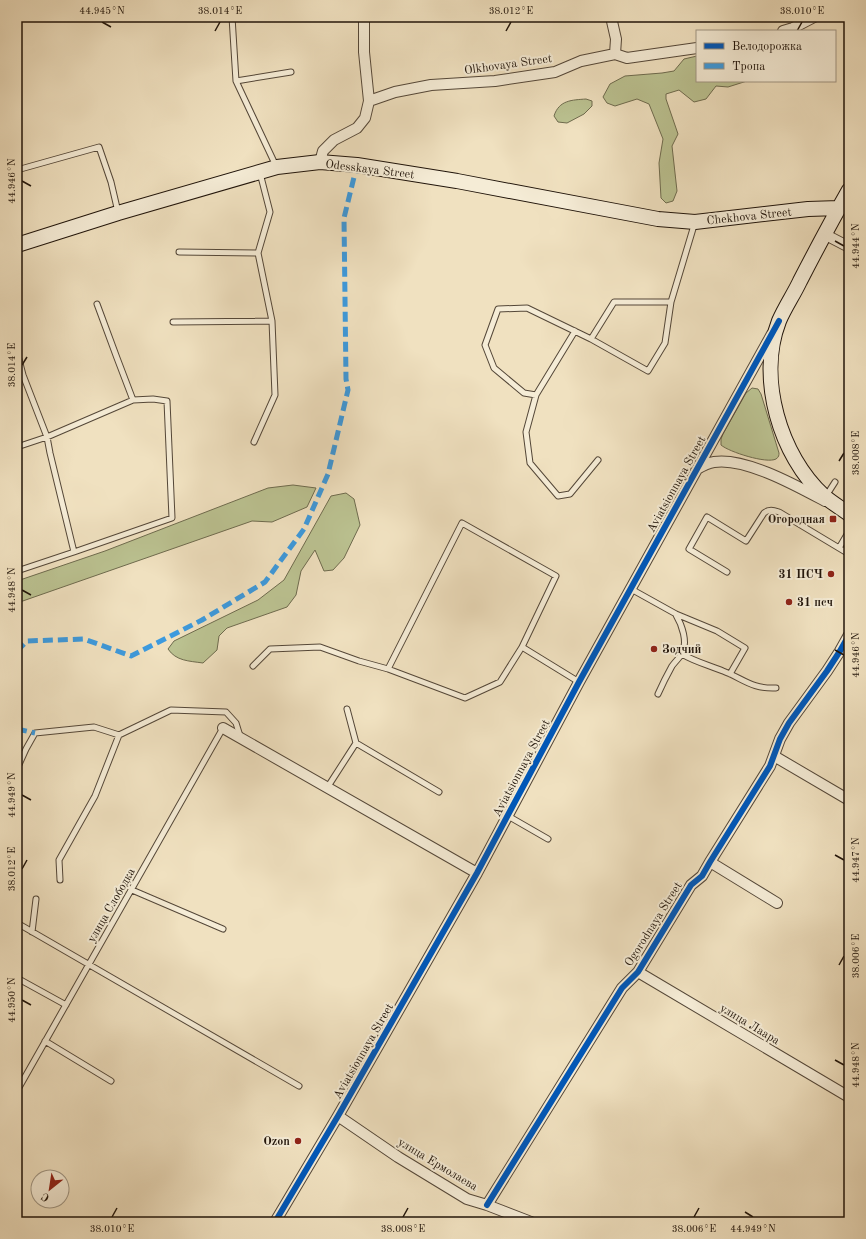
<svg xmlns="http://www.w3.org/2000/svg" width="866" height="1239" font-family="'Old Standard TT',serif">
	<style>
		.green { fill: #bbc291; stroke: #6e6b4e }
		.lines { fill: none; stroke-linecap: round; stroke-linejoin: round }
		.service-casing { stroke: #544738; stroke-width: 7 }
		.minor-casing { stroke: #544738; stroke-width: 12 }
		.secondary-casing { stroke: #20140a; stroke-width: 16 }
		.service { stroke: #f5ecd6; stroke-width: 5 }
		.minor { stroke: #f5ecd6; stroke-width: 10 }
		.secondary { stroke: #f5ecd6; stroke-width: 14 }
		.quiet { stroke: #3c9ade; stroke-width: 5; stroke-dasharray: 10 5; stroke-linecap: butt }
		.cycleway-casing { stroke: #f5ecd6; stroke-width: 8 }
		.cycleway { stroke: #0057b8; stroke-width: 6 }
		.ticks { fill: none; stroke: #20140a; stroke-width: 1.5 }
		.poi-dot { fill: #8f2418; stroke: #f5ecd6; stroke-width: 1.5 }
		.labels { text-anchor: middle; stroke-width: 4; stroke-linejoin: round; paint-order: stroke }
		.street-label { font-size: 12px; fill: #20140a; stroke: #f5ecd6 }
		.poi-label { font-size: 12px; font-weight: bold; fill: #20140a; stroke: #f5ecd6; text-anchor: end }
		.neatline { fill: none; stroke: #20140a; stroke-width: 1.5 }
		.ticks-label { font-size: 10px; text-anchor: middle; fill: #20140a }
	</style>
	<rect width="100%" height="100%" fill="#f0e1c0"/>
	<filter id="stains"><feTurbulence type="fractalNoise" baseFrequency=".005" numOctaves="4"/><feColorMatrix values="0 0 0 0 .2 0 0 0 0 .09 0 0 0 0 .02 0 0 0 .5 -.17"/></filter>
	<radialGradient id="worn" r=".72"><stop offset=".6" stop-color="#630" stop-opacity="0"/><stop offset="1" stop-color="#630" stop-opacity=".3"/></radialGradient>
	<path class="green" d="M697 56V81H747L728 87 716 86 706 99 694 102 679 90 666 94V99L678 134 672 146 677 191 673 201 666 203 661 198 659 163 663 139 649 104 637 99 615 106 607 103 603 97 610 84 625 76 662 73 674 71 684 59Z
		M586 99 592 101V106L584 114 567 123 558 122 554 116C559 100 572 100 586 99Z
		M752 388 758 389 761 394 779 453C779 455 779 457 776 459 767 464 729 452 721 445V439L723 434 746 393Z
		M293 485 316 488 307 507 272 522 252 521 17 603V581L105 551 268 488Z
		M346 493 354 499 360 525 344 558 333 570 324 571 315 550 301 571 296 595 287 607 227 628 219 636 217 650 203 663C189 661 176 661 168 649L174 641 258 600 284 580 331 496Z"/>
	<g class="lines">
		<g class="service-casing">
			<path id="service" d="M232 17 236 81 276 166
				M236 81 291 72
				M17 170 99 147 111 182 118 212
				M179 252 258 253 270 212 260 173
				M173 322 272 321
				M575 331 536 395 526 432 530 463 558 496 570 494 598 460
				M591 339 614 302H671
				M17 352 23 375 47 437 50 453 74 552 17 571
				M536 395 524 393 494 368 485 345 498 309 527 308 591 339 648 371 665 343 671 302 695 222
				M254 442 275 395 272 321 258 253
				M17 447 47 437 133 400 117 358 97 304
				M826 496 835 482
				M839 548 849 531
				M74 552 172 518 167 401 153 399 133 400
				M727 572 689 549 707 517 746 541 764 513C769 509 773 510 779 512L849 554
				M631 589 676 614 717 631 745 648 730 674
				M682 654C695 662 709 665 723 671 744 679 751 689 776 688
				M253 666 270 649 320 647 359 661 388 669 462 523 556 576 522 647 579 682
				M388 669 465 698 500 682 522 647
				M658 694C662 685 667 675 672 666 675 662 679 658 682 654 688 642 682 625 676 615
				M347 709 356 743
				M17 769 26 749 35 733 94 727 119 735 171 710 226 712 236 723 240 736
				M327 788 356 743 439 792
				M508 816 548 839
				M60 880 59 860 95 796 119 735
				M132 890 223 929
				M17 923 299 1086
				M32 932 36 899
				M17 978 66 1005
				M45 1041 111 1081
				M17 1091 223 728"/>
		</g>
		<g class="minor-casing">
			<path id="minor" d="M611 17 616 39 615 54
				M783 31 793 28 814 17
				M369 101 395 92 431 85 495 81 555 72 581 61 615 54 627 58 697 48
				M320 162 323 151 334 140 357 128 365 118 369 101 364 52V17
				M824 234 849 247
				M697 469C702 466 707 463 714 462 745 457 797 486 825 501
				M223 728 477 873
				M774 756 849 800
				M710 862 777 903
				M638 972 849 1097
				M338 1116 398 1157 467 1199 487 1205 531 1222
				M487 1205 622 988 638 972 691 885 702 876 710 862 770 766 780 739 789 723 827 671 840 651 849 635
				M275 1222 338 1116 477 873 579 682 772 334"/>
		</g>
		<g class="secondary-casing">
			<path id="secondary" d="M849 190C832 220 816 250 800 281 794 294 785 307 779 321 757 378 780 456 824 496 832 503 841 508 849 514
				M17 245 118 213 277 167 320 162 357 165 457 181 658 219 695 222 808 209 839 208"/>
		</g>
		<use href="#service" class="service"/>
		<use href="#minor" class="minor"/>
		<use href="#secondary" class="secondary"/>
		<path class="quiet" d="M17 651 27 641 84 639 131 656 202 620 265 582 304 529 328 474 348 390 346 379 344 218 357 165
			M17 729 35 733"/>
		<g class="cycleway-casing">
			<path id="cycleway" d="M487 1205 622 988 638 972 691 885 702 876 710 862 770 766 780 739 789 723 827 671 840 651 849 635
				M275 1222 338 1116 477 873 579 682 779 321"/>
		</g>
		<use href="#cycleway" class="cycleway"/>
	</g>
	<path class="ticks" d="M102 22 111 27M215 31 220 22M506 31 511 22M797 31 802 22M22 181 31 186M835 241 844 246M22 365 27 357M839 461 844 453M22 590 31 595M835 650 844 655M22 795 31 800M835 855 844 860M22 869 27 860M839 965 844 956M22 1000 31 1005M835 1060 844 1065M745 1212 753 1217M112 1217 117 1208M403 1217 408 1208M694 1217 699 1208"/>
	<g class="poi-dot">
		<rect x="829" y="515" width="8" height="8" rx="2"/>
		<circle cx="831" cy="574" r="4"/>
		<circle cx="789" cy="602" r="4"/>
		<circle cx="654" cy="649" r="4"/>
		<circle cx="298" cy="1141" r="4"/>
	</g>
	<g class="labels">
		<g class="street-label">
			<text transform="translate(508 64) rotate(-8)" y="4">Olkhovaya Street</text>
			<text transform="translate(370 169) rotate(7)" y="4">Odesskaya Street</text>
			<text transform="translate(749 216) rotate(-6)" y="4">Chekhova Street</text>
			<text transform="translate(676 484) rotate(-61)" y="4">Aviatsionnaya Street</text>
			<text transform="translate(521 768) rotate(-62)" y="4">Aviatsionnaya Street</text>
			<text transform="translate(111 905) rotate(-60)" y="4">улица Слободка</text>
			<text transform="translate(653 924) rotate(-58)" y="4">Ogorodnaya Street</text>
			<text transform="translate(750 1024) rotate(31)" y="4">улица Лаара</text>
			<text transform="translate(363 1051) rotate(-60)" y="4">Aviatsionnaya Street</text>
			<text transform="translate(438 1164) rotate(31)" y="4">улица Ермолаева</text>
		</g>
		<g class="poi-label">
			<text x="825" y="523">Огородная</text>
			<text x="823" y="578">31 ПСЧ</text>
			<text x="797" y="606" text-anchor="start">31 псч</text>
			<text x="662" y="653" text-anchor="start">Зодчий</text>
			<text x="290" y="1145">Ozon</text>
		</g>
	</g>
	<rect width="866" height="1239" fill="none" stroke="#f0e1c0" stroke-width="44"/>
	<rect x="696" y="30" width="140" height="52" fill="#f5ecd6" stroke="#a09684"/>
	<rect x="704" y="43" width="20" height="6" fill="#0057b8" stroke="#a09684"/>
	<text x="732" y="50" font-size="12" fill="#20140a">Велодорожка</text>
	<rect x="704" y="63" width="20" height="6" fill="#3c9ade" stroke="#a09684"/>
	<text x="732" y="70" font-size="12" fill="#20140a">Тропа</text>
	<g transform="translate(50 1189) rotate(210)"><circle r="19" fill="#f5ecd6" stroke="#a09684"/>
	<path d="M0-3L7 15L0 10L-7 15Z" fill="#8f2418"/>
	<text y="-6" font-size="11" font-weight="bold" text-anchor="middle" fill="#20140a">С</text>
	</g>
	<rect x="22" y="22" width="822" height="1195" class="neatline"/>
	<g class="ticks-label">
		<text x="102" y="14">44.945°N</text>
		<text x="220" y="14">38.014°E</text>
		<text x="511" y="14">38.012°E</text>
		<text x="802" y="14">38.010°E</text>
		<text transform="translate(11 181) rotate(-90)" y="4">44.946°N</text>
		<text transform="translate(855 246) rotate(-90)" y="4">44.944°N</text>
		<text transform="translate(11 365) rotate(-90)" y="4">38.014°E</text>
		<text transform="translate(855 453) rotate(-90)" y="4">38.008°E</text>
		<text transform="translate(11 590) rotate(-90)" y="4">44.948°N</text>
		<text transform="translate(855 655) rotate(-90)" y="4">44.946°N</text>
		<text transform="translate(11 795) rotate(-90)" y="4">44.949°N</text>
		<text transform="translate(855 860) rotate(-90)" y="4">44.947°N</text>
		<text transform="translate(11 869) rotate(-90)" y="4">38.012°E</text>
		<text transform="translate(855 956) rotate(-90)" y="4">38.006°E</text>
		<text transform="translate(11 1000) rotate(-90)" y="4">44.950°N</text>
		<text transform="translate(855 1065) rotate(-90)" y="4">44.948°N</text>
		<text x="112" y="1232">38.010°E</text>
		<text x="403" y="1232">38.008°E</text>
		<text x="694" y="1232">38.006°E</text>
		<text x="753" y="1232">44.949°N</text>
	</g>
	<rect width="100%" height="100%" filter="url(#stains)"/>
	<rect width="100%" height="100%" fill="url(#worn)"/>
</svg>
